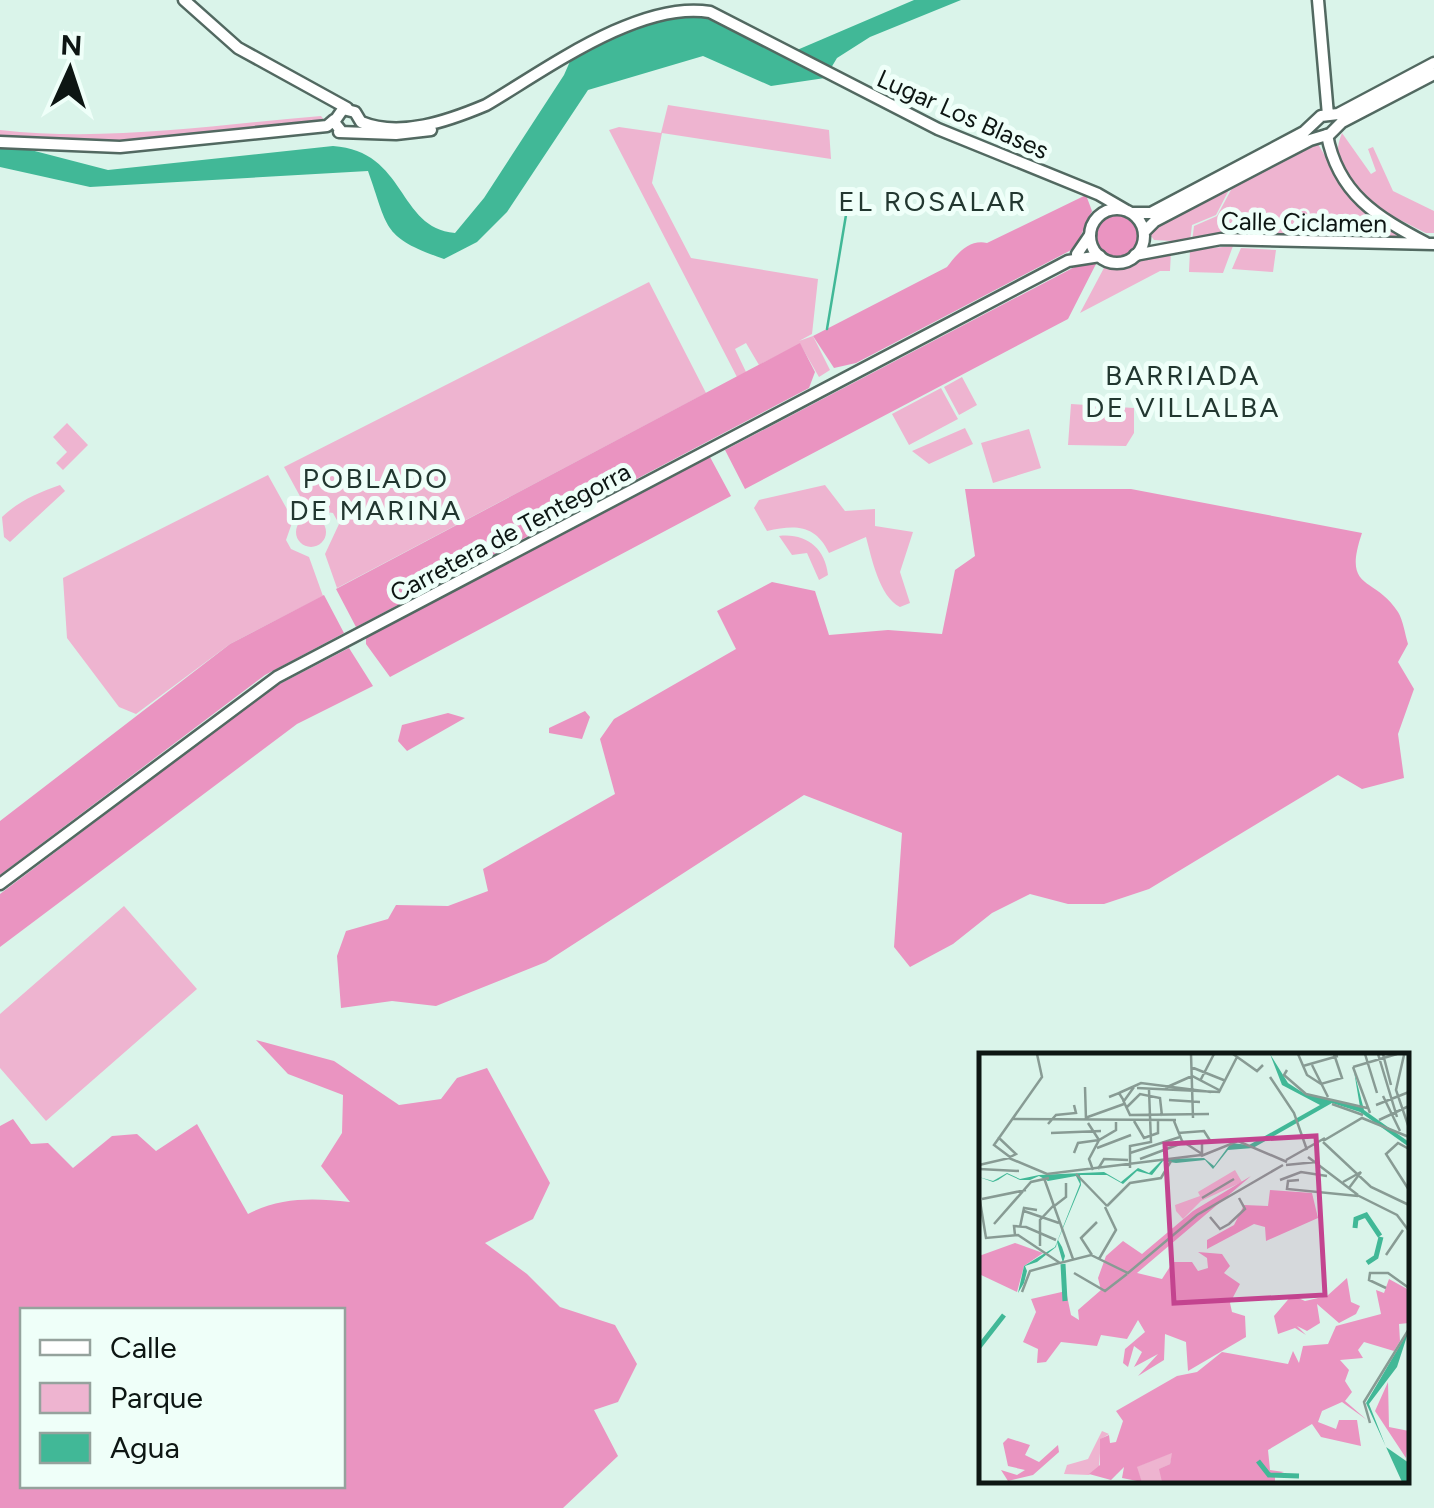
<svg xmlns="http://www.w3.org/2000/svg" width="1434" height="1508" font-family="Figtree,sans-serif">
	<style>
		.green { fill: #eeb4d0 }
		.forest { fill: #ea94c1; fill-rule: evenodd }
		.water { fill: #41b897 }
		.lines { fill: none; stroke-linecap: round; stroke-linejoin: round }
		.stream { stroke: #41b897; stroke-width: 2.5 }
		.secondary-casing { stroke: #526961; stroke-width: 15 }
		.primary-casing { stroke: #526961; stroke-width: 15 }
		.secondary { stroke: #fff; stroke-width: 10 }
		.primary { stroke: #fff; stroke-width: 10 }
		.labels { text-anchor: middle; stroke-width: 10; stroke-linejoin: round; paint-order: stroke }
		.street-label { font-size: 25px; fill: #0d1613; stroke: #effff9 }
		.neighbourhood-label { font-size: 28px; letter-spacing: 2.5px; fill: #223730; stroke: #effff9 }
		.inset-river { fill: none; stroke: #41b897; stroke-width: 5 }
		.inset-road { fill: none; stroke: #889b94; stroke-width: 2.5 }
		.view { fill: #c3448f; fill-opacity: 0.15; stroke: #c3448f; stroke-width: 5 }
		.inset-edge { fill: none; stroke: #0d1613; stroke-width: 5 }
	</style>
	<rect width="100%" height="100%" fill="#daf4ea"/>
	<path class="green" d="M668 105 829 130 831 159 662 133 652 183 691 258 818 279 812 334 799 341 813 336 830 370 819 377 800 344 759 365 746 343 735 349 746 372 737 377 609 130 619 127 661 133Z
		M321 116 327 124 148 145 0 142V130C108 142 213 125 321 116Z
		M1342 133 1371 174 1376 171 1368 149 1373 147 1393 191 1434 211V233H1426C1390 215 1320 184 1342 133Z
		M1318 144 1349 197 1403 238 1246 232 1192 242 1194 226 1217 216 1232 188Z
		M1231 186 1216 215 1192 225 1190 242 1154 240 1136 216Z
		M1233 246 1223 273 1189 272 1190 250Z
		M1241 248 1276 250 1273 272 1232 269Z
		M1171 251 1170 271H1160L1080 313 1105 266 1121 268Z
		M649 282 706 393 337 588 325 554 339 524 333 513 307 509 284 467Z
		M962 377 977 405 959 415 944 387Z
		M941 388 958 419 909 445 892 414Z
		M1071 404 1134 408V433L1126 446 1068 445Z
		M67 423 88 445 63 470 56 463 67 452 53 437Z
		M965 428 973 444 929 464 912 451Z
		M1029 429 1041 468 993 483 981 443Z
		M268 475 293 520 286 540 291 549 309 557 323 596 230 644 136 714 119 707 67 638 63 578Z
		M60 485 65 491 10 542 4 537 2 517C20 500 38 493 60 485Z
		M825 485 845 511 875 509V526L913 532 900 572 910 603 900 607C879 597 871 555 866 537L829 553C815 524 795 525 767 531L754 508 759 500Z
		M296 532a15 15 0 1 1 30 0a15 15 0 1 1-30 0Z
		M779 536C806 533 825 548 828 575L819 580 807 553 792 555Z
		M124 906 197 989 46 1121 0 1068V1014Z"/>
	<path class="forest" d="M1086 195 1092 211 1075 248 856 363 834 368 813 336 947 267C957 254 969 239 987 243Z
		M1091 236a26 26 0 1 1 52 0a26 26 0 1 1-52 0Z
		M1086 261 1097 262 1068 319 745 489 725 450Z
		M800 343 815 372 809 388 356 627 336 589Z
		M710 457 731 496 390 677 366 644V638Z
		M965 489H1131L1362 533C1342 592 1374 575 1398 612 1403 620 1405 634 1408 644L1398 662 1414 689 1398 734 1404 778 1362 789 1338 775 1149 889 1104 904H1068L1030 894 992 913 953 944 910 967 894 947 902 833 804 795 546 962 436 1006 392 1001 341 1008 337 956 346 931 388 919 396 905 448 906 488 891 483 869 615 794 600 739 614 719 736 649 717 611 772 582 815 591 829 635 888 630 942 634 955 570 975 556Z
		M324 595 344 633 265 675 0 875V821L230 644Z
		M349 648 373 686 297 724 0 947V894L272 688Z
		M585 711 590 717 582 739 549 733V728Z
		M448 713 465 718 407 751 398 741 402 725Z
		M256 1040 334 1061 399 1105 441 1099 457 1078 487 1068 550 1183 533 1219 485 1243 527 1274 560 1307 615 1325 637 1364 618 1402 594 1410 618 1456 563 1508H0V1126L13 1119 31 1144 48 1143 73 1168 112 1136 137 1134 156 1151 197 1124 248 1214C281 1197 313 1198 350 1202L321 1166 342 1133 343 1095 288 1074ZM22 1310H342V1486H22Z"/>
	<path class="water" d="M914 0H961L870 37 837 58 825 78 771 86 703 56 588 90 507 212 477 242 444 259C382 237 389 230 368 171L90 187 0 167V142L108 170 333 146C407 151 397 228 455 233L484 198 564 75 575 50 610 28 666 7H693L790 53Z"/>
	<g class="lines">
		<path class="stream" d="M827 329 850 191"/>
		<g class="secondary-casing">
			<path id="secondary" d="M184 0 238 48 347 108
				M1327 135C1338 194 1377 217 1426 243
				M1077 254 1090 235
				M1135 255 1221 239 1434 244
				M0 884 277 677 1068 261 1100 256"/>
		</g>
		<g class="primary-casing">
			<path id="primary" d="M1318 0 1328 115
				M339 132 396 134 431 130
				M342 132 334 122 343 109 355 112 361 122C400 138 448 121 486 105 544 71 639 0 710 12L938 129 1098 194 1129 212
				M0 142 120 147 327 126 334 120
				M1090 236a27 27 0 1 1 54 0a27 27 0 1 1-54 0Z
				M1131 213H1151L1304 132 1321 116 1338 114 1434 63
				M1144 232 1155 221 1310 140 1330 134 1342 122 1434 74"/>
		</g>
		<use href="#secondary" class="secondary"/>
		<use href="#primary" class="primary"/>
	</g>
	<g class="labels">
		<g class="street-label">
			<text transform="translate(963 114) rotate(24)" y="9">Lugar Los Blases</text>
			<text transform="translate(1304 222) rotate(1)" y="9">Calle Ciclamen</text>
			<text transform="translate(510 532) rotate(-28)" y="9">Carretera de Tentegorra</text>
		</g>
		<g class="neighbourhood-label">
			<text x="933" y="211">EL ROSALAR</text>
			<text x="1183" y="385">BARRIADA<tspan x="1183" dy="32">DE VILLALBA</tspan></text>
			<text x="376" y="488">POBLADO<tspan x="376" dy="32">DE MARINA</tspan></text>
		</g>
	</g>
	<g transform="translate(979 1053)">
		<rect width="430" height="430" fill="#daf4ea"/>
		<path d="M256 117 263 129 222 148 204 166 197 158 196 152 221 143 219 139ZM123 378 130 381 122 386 120 414 110 422 85 421 88 412 109 406ZM194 399 191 411 181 416 184 429H163L157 414Z" fill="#eeb4d0"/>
		<path d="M272 123 158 220 183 226 194 209H213L219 218 229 215 228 205 219 199 243 201 251 213 245 220 261 231 251 250 253 259 266 263 267 284 209 318 207 289 186 281 185 307 159 323 179 301 155 314 163 299 155 293 149 314 144 310 146 296 166 279 159 267 148 286 122 282 118 293 82 289 67 309 58 310 59 296 44 289 57 259 52 246 87 238 92 262 100 267 99 257 122 237 119 225 127 203 144 188 163 201 214 158ZM291 137 333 140 339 165 287 188 286 174 275 171 228 196V187L255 172 265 152 289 153ZM36 190 64 200 45 213 38 239 0 221V203ZM368 225 372 249 381 253 377 261 360 270 338 251 341 270 328 278 318 273 327 282 316 275 299 281 295 263 313 242 326 248 348 243ZM410 226 430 237V270L420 271 421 288 415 298 385 289 379 297 384 305 361 307 370 317 366 328 373 339 366 348 388 367 363 349 343 358 339 369 357 376 360 367H378L382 393 342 384 333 371 289 397 291 417 305 419 296 422V429H183L180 416 191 411 193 400 158 414 163 429 143 425 145 414 132 427 110 421 121 412V386L130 382 131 390 137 389 144 368 137 358 198 323 218 319 243 299 309 311 314 298 320 310 324 293 349 291 357 273 402 261 397 237 405 240ZM409 329 410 374 430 378 427 405 396 358ZM29 385 51 392 46 402 60 409 79 392 80 399 54 422 29 428 22 417 38 422 46 417 29 413 24 390Z" fill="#ea94c1"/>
		<path d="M291 1 309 30 326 41 381 54 375 18 385 57 430 89V94L381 59 353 50 274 95 249 97 234 116 226 107 197 110 184 108 173 122 158 118 144 131 128 122H101L102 132 79 187 83 194 86 203 84 210 78 189 77 194 58 209 46 213 48 218 45 230 39 240 45 213 76 194 101 131 97 123 69 128 60 123 51 127H41L28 121 19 127 14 129 0 124 14 128 28 120 41 126 60 122 125 119 142 129 159 115 170 120 184 106 225 105 235 113 252 90 270 92 341 52 303 32ZM430 277 418 314 390 351 407 394 430 410V429H423L387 350Z" fill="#41b897"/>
		<path class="inset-river" d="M376 175 377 166 387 162 401 183M388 210 397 204 402 184M84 211 86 248M0 294 25 262M279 408 290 422 320 423"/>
		<path class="inset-road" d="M212 1 214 65M254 1 278 18 284 12M319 1 328 22 342 31 363 25 355 1M386 1 398 40M399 1 418 64M404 1 412 32M425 2 417 37 430 75M333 12 349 44M324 13 359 3M212 14 247 28M374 14 391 60M374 14 418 1M308 17 305 22 327 41 388 55M291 24 315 60 328 97M221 28 235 1M106 34 107 67M158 35 240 39 258 4M186 35 213 23 242 38M140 40 162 30 232 39M404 43 421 78M130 44 140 40 145 48 155 34M144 47 151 62 230 61M190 47 221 49M353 51 384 62M397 52 430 39M148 54 161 41 181 45 183 63M106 65 145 51M34 66 197 67M400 67 430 53M155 68 165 85 179 80V67M195 68 203 88 223 101V88M109 70 120 87 137 77V69M69 71 77 62 97 60 95 52M72 80 122 78M199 80 225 78 232 89M19 84 37 101 31 104M344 88 383 65 430 84M344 89 392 134 430 152M118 95 152 82M430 96 419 90 407 101 430 137M95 100 99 90 120 87 110 106 114 117M151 100 201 84M222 103 259 88 308 109M31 104 15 92 63 24 58 1M329 104 379 142M161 106 206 89 231 88M307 107 346 85M0 112 30 105 68 121 222 102M307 112 337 109M151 115V93L172 89 170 37M0 116 40 118M119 116 125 106 149 107M97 121 128 153M65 125 94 206M301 127 322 119 348 123M320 127 309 128 308 136 379 143M364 129 382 119 370 135M376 141 418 162 430 178M0 142 7 185 39 182 81 210 112 202 149 220 218 162 304 112M223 145 255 126M3 146 47 137M128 153 151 130 182 125 192 108M74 154 87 144V130M45 158 80 170M231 164 241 176 250 171 266 156 260 145M15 171 52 129 70 125M41 174 45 155 58 157M36 182 35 173 47 174 77 187M61 193V167L74 153M113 202 102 185 118 169M407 202 424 177M120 206 137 177 126 154M95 220 126 238 148 221M407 235 390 227 391 220H409L430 235M43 239 51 218 80 210M391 370 385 349 430 276"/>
		<path class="view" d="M337 83 346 242 195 250 186 91Z"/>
		<rect width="430" height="430" class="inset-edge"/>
	</g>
	<rect x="20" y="1308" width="325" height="180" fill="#effff9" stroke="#95a29d" stroke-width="2.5"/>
	<rect x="40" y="1340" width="50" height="15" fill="#ffffff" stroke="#95a29d" stroke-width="2.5"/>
	<text x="110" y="1358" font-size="30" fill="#0d1613">Calle</text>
	<rect x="40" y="1383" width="50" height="30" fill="#eeb4d0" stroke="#95a29d" stroke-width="2.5"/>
	<text x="110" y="1408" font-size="30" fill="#0d1613">Parque</text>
	<rect x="40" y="1433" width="50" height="30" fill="#41b897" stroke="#95a29d" stroke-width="2.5"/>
	<text x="110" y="1458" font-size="30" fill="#0d1613">Agua</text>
	<g transform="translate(70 70) rotate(3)" stroke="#effff9" stroke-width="8" paint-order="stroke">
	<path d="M0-8L18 38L0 25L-18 38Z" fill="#0d1613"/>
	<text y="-15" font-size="28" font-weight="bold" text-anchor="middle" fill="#0d1613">N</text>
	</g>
</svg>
